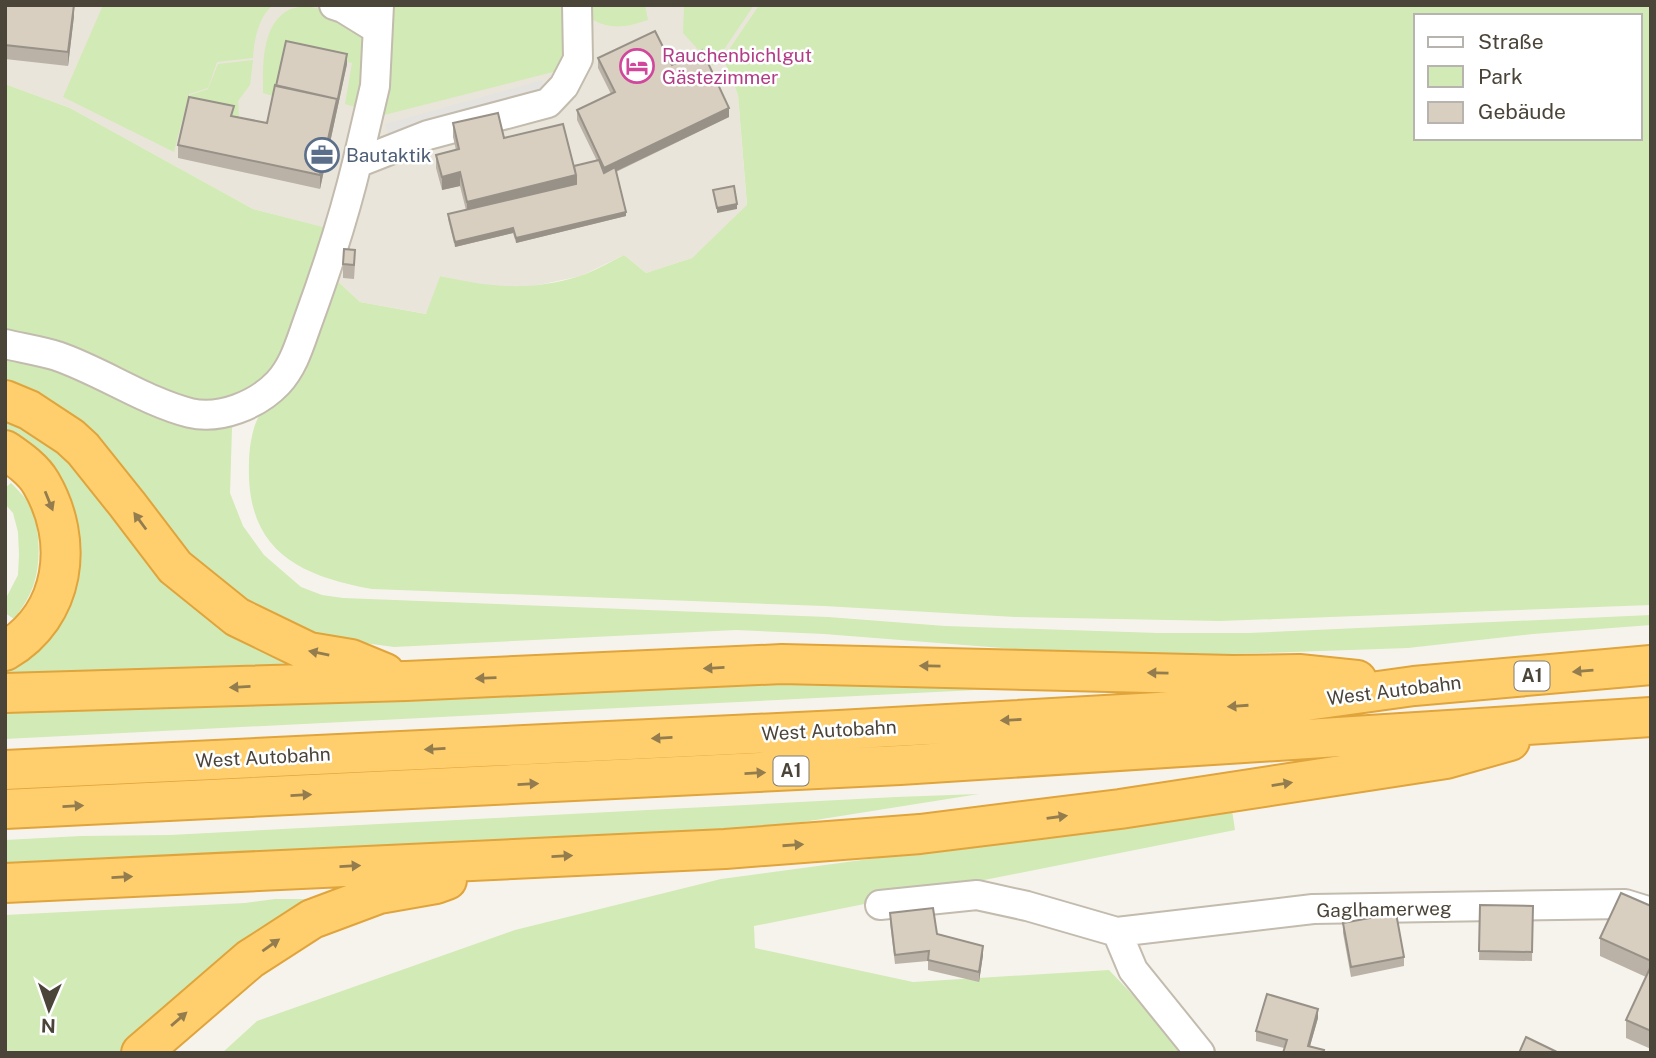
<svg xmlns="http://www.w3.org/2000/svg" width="1656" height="1058" font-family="'Public Sans',sans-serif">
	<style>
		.residential { fill: #eae5da }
		.green { fill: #d2eab5; fill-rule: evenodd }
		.parking { fill: #e5e3e0 }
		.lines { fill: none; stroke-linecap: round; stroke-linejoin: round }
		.minor-casing { stroke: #c2bbae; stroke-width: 32 }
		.highway-casing { stroke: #e0a43c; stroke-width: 42 }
		.minor { stroke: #fff; stroke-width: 28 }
		.highway { stroke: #ffcf6e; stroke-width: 38 }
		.wall { fill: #bab2a6 }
		.shaded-wall { fill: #979187 }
		.building { fill: #d8cfc1; stroke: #979187; stroke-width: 2 }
		.oneway { fill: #937c4e }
		.labels { text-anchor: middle; stroke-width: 5; stroke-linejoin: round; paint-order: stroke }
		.shield { fill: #fff; stroke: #817c74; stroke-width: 2 }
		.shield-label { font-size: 18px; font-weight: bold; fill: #4b4439 }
		.hotel-label { font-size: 19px; fill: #b23c85; stroke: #fff; text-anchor: start }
		.service-label { font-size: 19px; fill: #4e5e75; stroke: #fff; text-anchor: start }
		.street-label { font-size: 19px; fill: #4b4439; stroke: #fff }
	</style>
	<rect width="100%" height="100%" fill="#f6f3ec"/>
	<path class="residential" d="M5 5H759L723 58 738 95 747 206 692 258 646 273 624 255 581 276 524 288 479 285 440 276 427 314 360 302 332 276 326 228 253 209 70 108 5 84Z"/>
	<path class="green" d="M103 5H273C258 17 254 41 253 58L217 62 208 88 189 94 174 152 63 97Z
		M390 5H567L568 46 557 71 384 115 389 72Z
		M590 5H645L648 20C627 27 612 30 593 20Z
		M684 5H754L713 66 683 33Z
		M759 5H1651V605L1220 621 1015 617 824 606 372 589C296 575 246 549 249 463 249 450 252 428 259 416 261 412 267 408 270 405L332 276 360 302 426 314 440 276C490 287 528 292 580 276 595 271 610 262 624 255L646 273 692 258 747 205 738 95 723 58ZM1416 16H1640V138H1416Z
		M306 6 334 12 365 33 362 109 345 104 352 63 286 50 276 97 263 93C263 68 261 29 285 12 290 8 300 7 306 6Z
		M253 60 250 85 238 101 239 117 187 108 190 95 208 89 218 64Z
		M5 84 70 108 253 209 327 228 290 341 232 428 230 493 243 526 264 555 301 587 322 595 343 598 828 617 945 626 1158 633H1249L1651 615V625L1533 634 1408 648 1231 654 1144 655 1015 649 824 634 736 630 394 647 312 636 230 595 5 382Z
		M5 416 26 424 309 665 5 676V669L68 596 5 440Z
		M11 483C17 489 25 497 29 504 40 524 41 559 35 580 31 595 23 607 14 619L5 613V600L18 575 19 554 18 532 13 513 5 504V488Z
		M828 682 1015 688 5 739V707Z
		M979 794 784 825 612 837 5 865V840L81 836 170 835 896 797Z
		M1232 810 1235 830 754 926 755 948 913 982 1109 970 1188 1053H222L257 1021 515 930 721 879Z
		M275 899H307L323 903 227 959 120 1053H5V915L245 903Z"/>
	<path class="parking" d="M542 80 547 98 390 141 385 124Z"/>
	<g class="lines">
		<g class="minor-casing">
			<path id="minor" d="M334 5 343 8 377 29
				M357 163 375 86 379 5
				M5 344C22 348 41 351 57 356 101 371 146 402 190 413 220 420 257 405 278 383 294 366 300 343 308 321 327 269 344 217 357 163L428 135 548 103 564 86 578 59 577 5
				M880 905 977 895 1027 906 1117 932 1313 909 1625 904 1651 912
				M1117 932 1133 970 1200 1053"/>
		</g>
		<g class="highway-casing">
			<path id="highway" d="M5 400 29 410 70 437 83 449 127 504 175 567 237 617 309 652 351 659 385 673
				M5 450C18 459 33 469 41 483 75 541 66 615 5 651
				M5 693 406 681 782 664 1232 675 1299 674 1357 680
				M5 770 839 730 1176 711 1306 701 1414 686 1651 665
				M5 809 900 765 1651 717
				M5 883 725 849 920 834 1120 809 1446 759 1510 741
				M141 1053 250 959 312 919 379 894 436 884 447 880"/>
		</g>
		<use href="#minor" class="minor"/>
		<use href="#highway" class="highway"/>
	</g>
	<path class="wall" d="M5 5 74 16 68 66 5 59Z
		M598 58 672 65 729 117 616 172 626 216 516 243 513 233 455 247 448 219V214L466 210 460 186 442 190 436 168V155L456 150 453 137V123L504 138 574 166 597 161 577 120V110L611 94 598 68Z
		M347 64 320 189 178 158V145L234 116 267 123Z
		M343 264H355L354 279 343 278Z
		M1480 905 1533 906 1532 961 1479 960Z
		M1651 906V1049L1626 1038V1020L1646 977 1600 956V938Z
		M890 913 983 955 979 982 928 970V961L895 964 890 923Z
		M1343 923 1404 957V966L1351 977 1343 933Z
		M1318 1018 1310 1046 1324 1053 1284 1048 1256 1041V1031Z"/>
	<path class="shaded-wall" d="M74 5V16L68 66V52Z
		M347 54V64L320 189V175Z
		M729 108V117L604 177V168Z
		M460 172V186L442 190V177Z
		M576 175V189L467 215V202Z
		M737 204V209L717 213V208Z
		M626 212V216L516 243V238Z
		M513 228V233L455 247V242Z
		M983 946V955L979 982V972Z
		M1318 1009V1018L1308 1053V1046Z"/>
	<path class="building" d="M5 5H74L68 52 5 45Z
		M655 31 672 65 702 50 729 108 604 168 577 110 615 92 598 58Z
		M286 41 347 54 337 103V99L276 86Z
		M275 85 337 99 320 175 178 145 189 97 234 106 231 116 267 123Z
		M498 113 504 138 563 124 576 175 467 202 460 172 442 177 436 155 459 149 453 123Z
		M599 160 604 173 615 167 626 212 516 238 513 228 455 242 448 214 576 184V175L574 166Z
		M734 186 737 204 717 208 713 190Z
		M344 249 355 250 354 265 343 264Z
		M1621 893 1651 906V961L1600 938Z
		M1480 905 1533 906 1532 952 1479 951Z
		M933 908 937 934 983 946 979 972 928 960 929 951 895 955 890 913Z
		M1396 913 1404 957 1351 967 1343 923Z
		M1651 966V1031L1626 1020Z
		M1267 994 1318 1009 1308 1046 1324 1050 1323 1053H1283L1287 1040 1256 1031Z
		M1526 1037 1559 1053H1519Z"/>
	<defs><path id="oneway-solid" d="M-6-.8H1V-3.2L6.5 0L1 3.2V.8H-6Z" transform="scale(1.75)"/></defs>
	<g class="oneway">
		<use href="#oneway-solid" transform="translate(49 501) rotate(68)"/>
		<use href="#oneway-solid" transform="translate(140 521) rotate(-126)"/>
		<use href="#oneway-solid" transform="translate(319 653) rotate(-168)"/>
		<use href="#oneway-solid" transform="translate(930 666) rotate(-179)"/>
		<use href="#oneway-solid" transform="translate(714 668) rotate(177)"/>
		<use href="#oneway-solid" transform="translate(1583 671) rotate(175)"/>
		<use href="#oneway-solid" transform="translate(1158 673) rotate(-179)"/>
		<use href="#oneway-solid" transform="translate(486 678) rotate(178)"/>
		<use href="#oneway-solid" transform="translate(240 687) rotate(177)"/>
		<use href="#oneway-solid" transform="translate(1238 706) rotate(176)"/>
		<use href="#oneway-solid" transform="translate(1011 720) rotate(177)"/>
		<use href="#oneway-solid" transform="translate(662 738) rotate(177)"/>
		<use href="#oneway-solid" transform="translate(435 749) rotate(177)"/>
		<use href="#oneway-solid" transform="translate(755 773) rotate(-3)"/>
		<use href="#oneway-solid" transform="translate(528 784) rotate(-3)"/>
		<use href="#oneway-solid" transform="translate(1282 784) rotate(-9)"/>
		<use href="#oneway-solid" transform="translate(301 795) rotate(-3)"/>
		<use href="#oneway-solid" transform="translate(73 806) rotate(-3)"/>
		<use href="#oneway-solid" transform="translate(1057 817) rotate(-8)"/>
		<use href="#oneway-solid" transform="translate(793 845) rotate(-4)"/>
		<use href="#oneway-solid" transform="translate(562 856) rotate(-3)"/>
		<use href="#oneway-solid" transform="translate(350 866) rotate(-3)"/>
		<use href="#oneway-solid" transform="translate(122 877) rotate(-3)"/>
		<use href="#oneway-solid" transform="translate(271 945) rotate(-35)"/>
		<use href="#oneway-solid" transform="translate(179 1019) rotate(-41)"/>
	</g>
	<defs>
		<g id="hotel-ring" transform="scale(1.75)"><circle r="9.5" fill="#fff" stroke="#d1479c" stroke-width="1.5"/><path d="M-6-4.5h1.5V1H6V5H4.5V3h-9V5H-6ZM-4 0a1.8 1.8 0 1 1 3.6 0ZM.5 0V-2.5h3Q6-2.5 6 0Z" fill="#d1479c"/></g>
		<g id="office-ring" transform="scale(1.75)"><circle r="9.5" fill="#fff" stroke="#5c6f8a" stroke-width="1.5"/><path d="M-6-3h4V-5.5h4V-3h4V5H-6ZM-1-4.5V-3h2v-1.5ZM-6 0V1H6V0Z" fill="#5c6f8a"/></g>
	</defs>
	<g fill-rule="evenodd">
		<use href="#hotel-ring" x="637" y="66"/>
		<use href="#office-ring" x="322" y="155"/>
	</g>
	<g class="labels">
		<g class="shield">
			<rect x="1514.5" y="661.5" width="35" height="29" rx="5"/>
			<rect x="773.5" y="756.5" width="35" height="29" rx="5"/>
		</g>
		<g class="shield-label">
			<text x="1532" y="682">A1</text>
			<text x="791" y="777">A1</text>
		</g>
		<g class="hotel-label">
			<text x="662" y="62">Rauchenbichlgut<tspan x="662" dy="22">Gästezimmer</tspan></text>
		</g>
		<g class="service-label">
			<text x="346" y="162">Bautaktik</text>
		</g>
		<g class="street-label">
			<text transform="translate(1394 690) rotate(-7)" y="7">West Autobahn</text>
			<text transform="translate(829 730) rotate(-3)" y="7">West Autobahn</text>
			<text transform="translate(263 757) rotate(-3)" y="7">West Autobahn</text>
			<text transform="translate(1384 909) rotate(-1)" y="7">Gaglhamerweg</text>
		</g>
	</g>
	<rect width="1656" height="1058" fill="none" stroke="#4b4439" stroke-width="14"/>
	<rect x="1414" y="14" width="228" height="126" fill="#ffffff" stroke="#b7b4b0" stroke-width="2"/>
	<rect x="1428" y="37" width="35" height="10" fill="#ffffff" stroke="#b7b4b0" stroke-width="2"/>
	<text x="1478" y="49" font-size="21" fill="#4b4439">Straße</text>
	<rect x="1428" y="66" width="35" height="21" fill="#d2eab5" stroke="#b7b4b0" stroke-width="2"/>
	<text x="1478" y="84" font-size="21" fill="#4b4439">Park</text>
	<rect x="1428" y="102" width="35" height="21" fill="#d8cfc1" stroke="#b7b4b0" stroke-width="2"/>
	<text x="1478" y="119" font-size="21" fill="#4b4439">Gebäude</text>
	<g transform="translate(49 1009) rotate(182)" stroke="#ffffff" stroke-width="5" paint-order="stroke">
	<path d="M0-5L12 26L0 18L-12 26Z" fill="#4b4439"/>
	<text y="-10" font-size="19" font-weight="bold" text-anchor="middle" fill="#4b4439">N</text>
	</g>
</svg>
